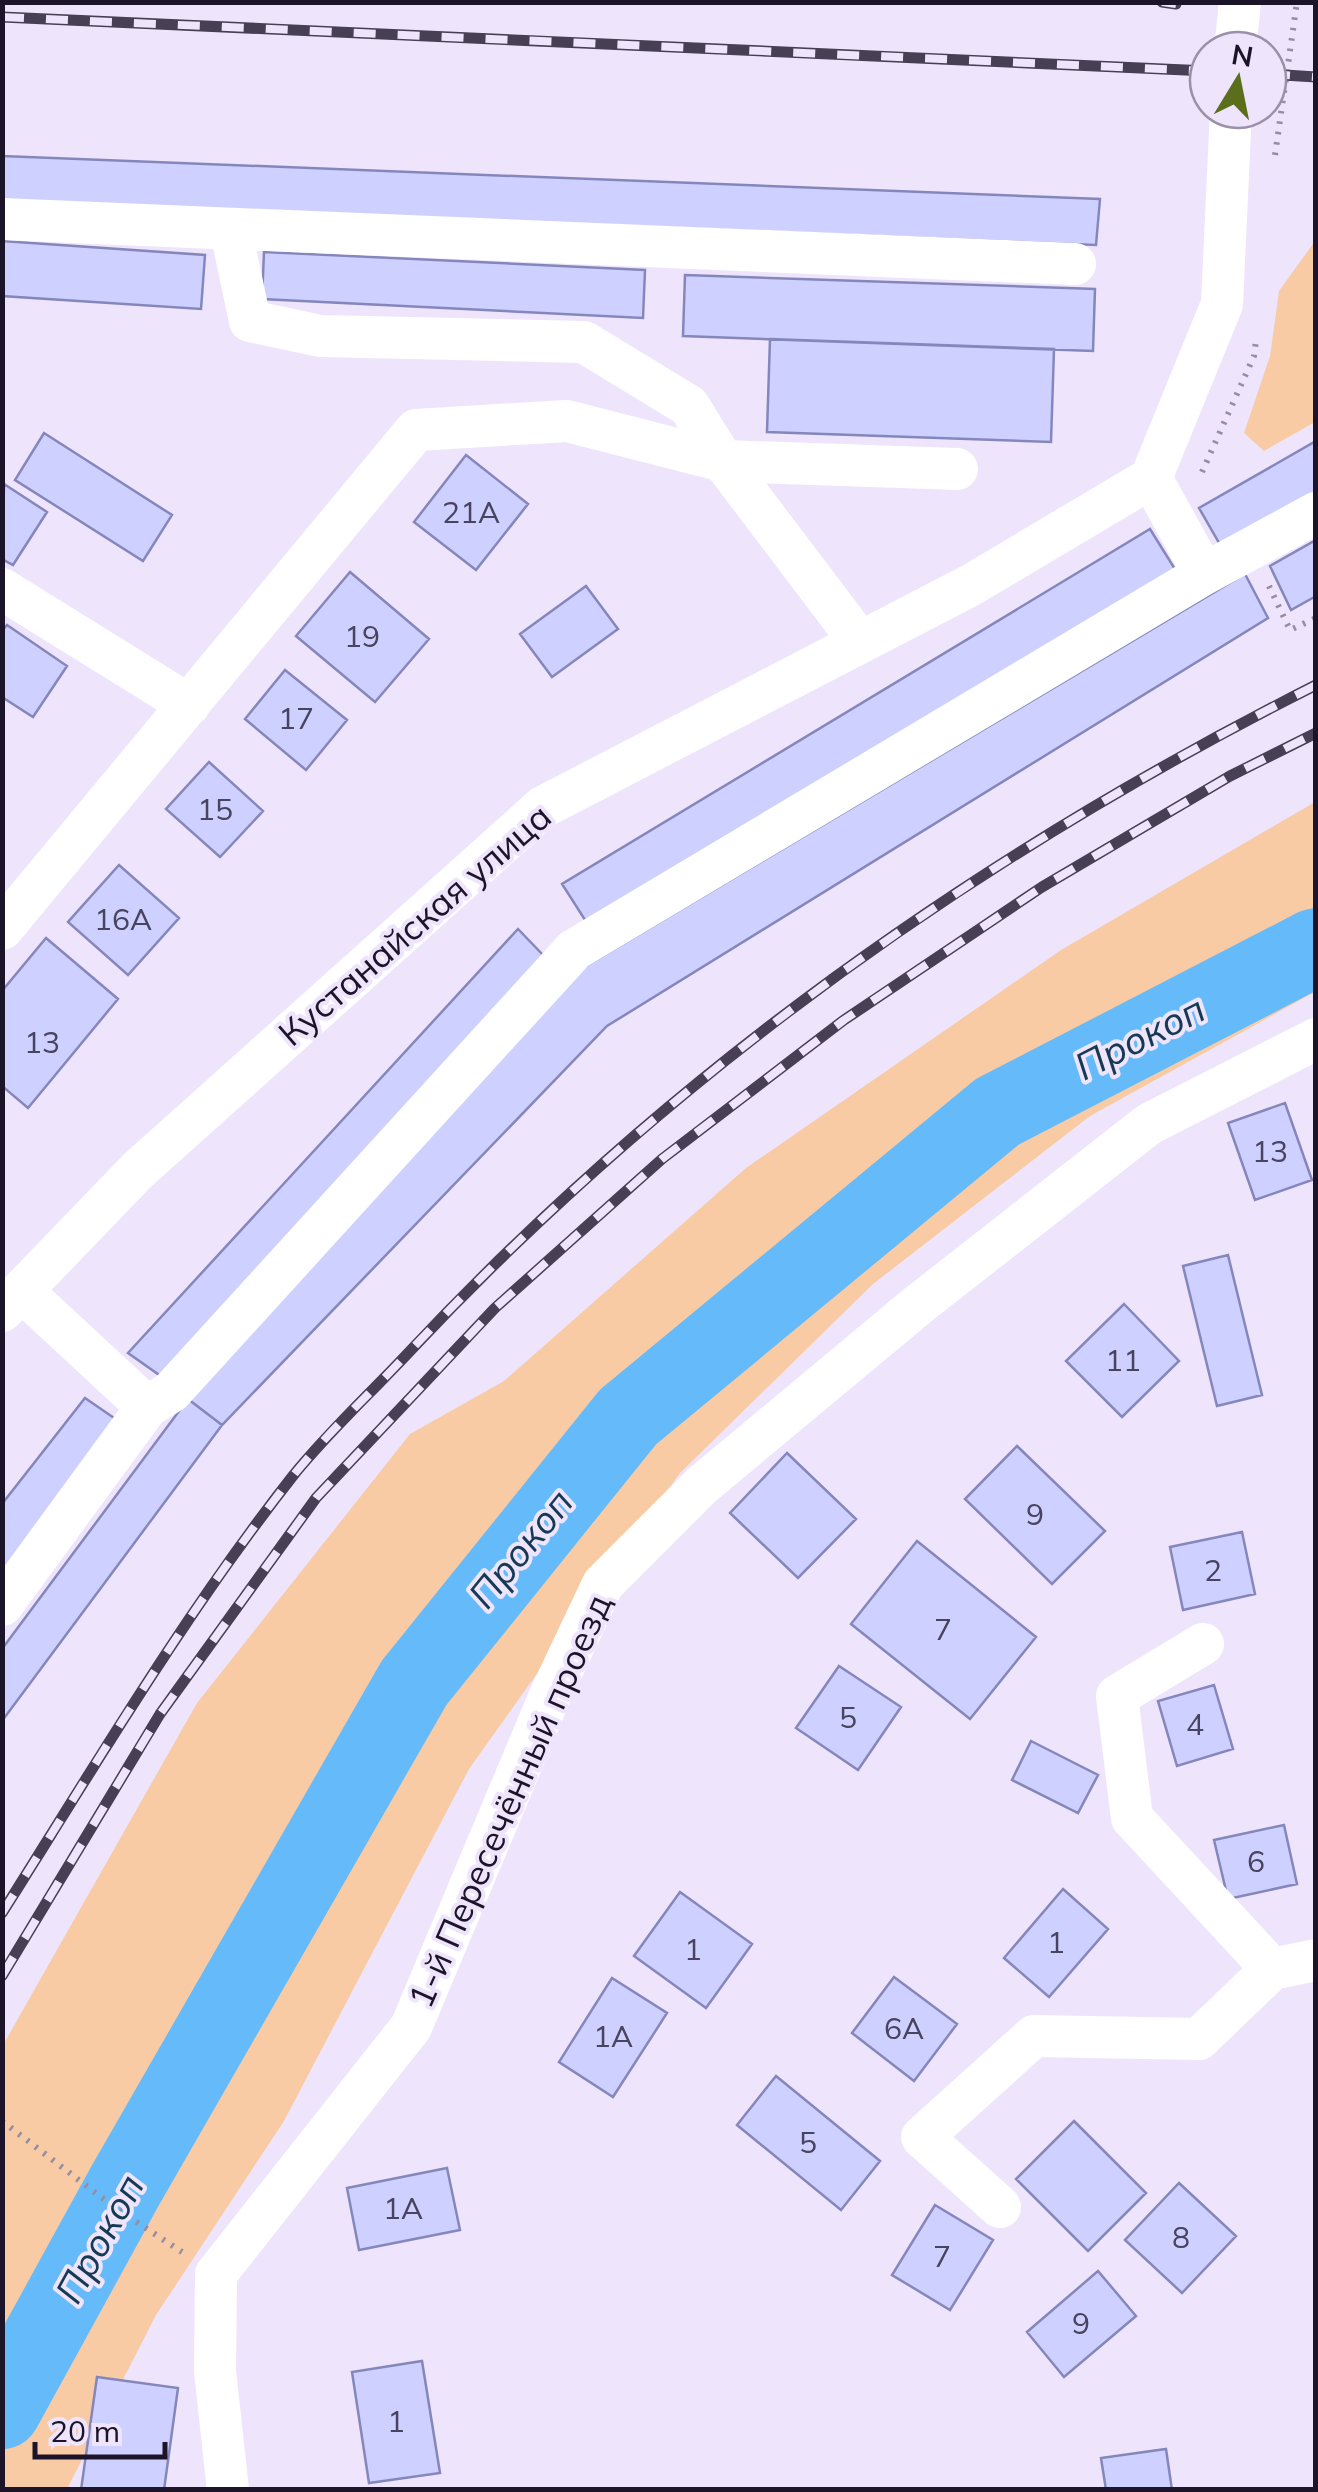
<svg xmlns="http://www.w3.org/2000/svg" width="1318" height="2492" font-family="Mulish,sans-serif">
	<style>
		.green { fill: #f8cba4 }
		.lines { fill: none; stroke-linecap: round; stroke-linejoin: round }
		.river { stroke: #65bbfa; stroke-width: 78 }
		.building { fill: #ced1ff; stroke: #8587bc; stroke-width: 2.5 }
		.path { stroke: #968da3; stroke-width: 6; stroke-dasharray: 2.5 8; stroke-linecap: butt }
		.minor { stroke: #fff; stroke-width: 42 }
		.rail-casing { stroke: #473f53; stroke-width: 11 }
		.rail { stroke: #eee5fc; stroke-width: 8; stroke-dasharray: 22; stroke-linecap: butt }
		.labels { text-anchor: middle; stroke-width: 8; stroke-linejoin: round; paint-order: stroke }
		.number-label { font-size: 30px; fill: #48435e }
		.street-label { font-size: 35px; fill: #1c1428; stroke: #eee5fc }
		.water-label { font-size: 38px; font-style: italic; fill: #163a54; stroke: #eee5fc }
	</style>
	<rect width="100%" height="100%" fill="#eee5fc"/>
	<path class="green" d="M1315 241V422L1264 451 1244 433 1270 356 1279 291Z
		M1315 802V992L1090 1116 873 1284 680 1473 469 1769 284 2121 156 2315 67 2489 3 2490V2045L197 1703 410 1434 504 1381 746 1168 1061 950Z"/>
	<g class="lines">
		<path class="river" d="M2 2410 125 2186 414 1683 628 1417 997 1112 1316 947"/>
	</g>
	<path class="building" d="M2 156 1100 199 1096 245 2 201Z
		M2 241 205 255 201 309 2 296Z
		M264 252 645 270 643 318 262 299Z
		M685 275 1095 289 1093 351 683 336Z
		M770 339 1054 349 1051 442 767 432Z
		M44 433 172 515 143 561 15 480Z
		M1316 441V496L1222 548 1199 508Z
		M466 455 528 504 476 570 414 522Z
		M4 484 47 512 13 565 2 559Z
		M1150 529 1178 574 587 923 562 884Z
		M1316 540V596L1291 610 1270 566Z
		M350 572 429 639 375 702 296 636Z
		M1245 574 1268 618 607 1026 222 1425 188 1399 581 969Z
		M586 586 618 629 552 677 520 634Z
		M7 625 67 666 33 717 2 697V631Z
		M285 670 347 720 306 770 245 719Z
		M209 762 263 811 220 857 166 809Z
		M119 865 179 918 128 975 68 922Z
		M518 929 543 955 165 1379 128 1353Z
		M46 938 118 999 28 1108 2 1086V991Z
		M1285 1103 1312 1180 1255 1200 1228 1123Z
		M1228 1255 1262 1395 1217 1406 1183 1266Z
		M1124 1304 1179 1361 1122 1417 1066 1361Z
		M85 1398 117 1420 2 1576V1504Z
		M188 1399 222 1425 2 1721V1649Z
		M1017 1446 1105 1531 1052 1584 965 1499Z
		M787 1453 856 1519 798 1578 730 1513Z
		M1242 1532 1255 1594 1183 1610 1170 1547Z
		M917 1541 1036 1637 970 1719 851 1624Z
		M839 1666 901 1707 858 1770 796 1728Z
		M1214 1685 1233 1749 1177 1766 1158 1701Z
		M1031 1741 1098 1775 1078 1813 1012 1780Z
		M1284 1825 1297 1884 1228 1899 1214 1840Z
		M1063 1889 1108 1929 1049 1997 1004 1958Z
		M680 1892 752 1944 706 2008 634 1956Z
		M894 1977 957 2024 914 2081 852 2033Z
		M612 1978 667 2013 613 2097 559 2062Z
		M776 2076 880 2161 841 2210 737 2125Z
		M1074 2121 1146 2193 1088 2251 1016 2179Z
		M447 2168 460 2230 359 2250 347 2188Z
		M1179 2183 1236 2236 1182 2293 1125 2240Z
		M935 2205 993 2240 950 2310 892 2275Z
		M1098 2271 1136 2316 1064 2377 1027 2332Z
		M422 2361 440 2473 369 2483 352 2372Z
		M97 2377 178 2388 164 2490H81Z
		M1166 2449 1172 2490H1106L1101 2458Z"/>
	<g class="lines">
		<path class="path" d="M1275 155 1297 2
			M1202 472 1254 356 1256 341
			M1269 586 1290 630 1316 618
			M2 2121 114 2207 182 2252"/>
		<path class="minor" d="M1235 50 1240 2
			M2 219 1075 264
			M231 231 250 321 320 336 584 342 689 406 723 461 860 642
			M1151 478 1222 304 1231 110
			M1151 478 1204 574 1316 513
			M2 589 189 705
			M2 929 416 430 567 421 723 461 957 469
			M2 1311 138 1170 543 807 971 585 1151 478
			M147 1407 171 1392 574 950 1204 574
			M2 1605 147 1407 22 1291
			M1203 1644 1117 1696 1132 1818 1272 1969
			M1000 2207 922 2137 1034 2036 1199 2039 1272 1969 1316 1960
			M228 2490 215 2371 216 2274 411 2027 549 1698 603 1584 702 1485 918 1305 1149 1124 1316 1039"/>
		<g class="rail-casing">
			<path id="rail" d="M1162 2 1176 4
				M2 17 1208 71
				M1268 74 1316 77
				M2 1913C94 1767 186 1612 292 1477 328 1432 372 1392 411 1350 669 1075 979 855 1316 685
				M2 1976 160 1714 316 1498 495 1308 662 1159 844 1020 1042 887 1230 776 1316 733"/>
		</g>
		<use href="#rail" class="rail"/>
	</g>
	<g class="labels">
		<g class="number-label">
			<text x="471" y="523">21А</text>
			<text x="362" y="647">19</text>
			<text x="296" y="729">17</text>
			<text x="215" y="820">15</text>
			<text x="123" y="930">16А</text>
			<text x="42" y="1053">13</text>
			<text x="1270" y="1162">13</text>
			<text x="1123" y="1371">11</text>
			<text x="1035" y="1525">9</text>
			<text x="1213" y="1581">2</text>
			<text x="943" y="1640">7</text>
			<text x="848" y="1728">5</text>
			<text x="1195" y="1735">4</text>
			<text x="1256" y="1872">6</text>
			<text x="1056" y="1953">1</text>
			<text x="693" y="1960">1</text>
			<text x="904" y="2039">6А</text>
			<text x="613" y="2047">1А</text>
			<text x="808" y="2153">5</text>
			<text x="403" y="2219">1А</text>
			<text x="1181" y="2248">8</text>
			<text x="942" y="2267">7</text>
			<text x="1081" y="2334">9</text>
			<text x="396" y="2432">1</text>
		</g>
		<g class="street-label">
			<text transform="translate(415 925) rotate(-41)" y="12">Кустанайская улица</text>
			<text transform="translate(510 1801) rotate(-66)" y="12">1-й Пересечённый проезд</text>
		</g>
		<g class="water-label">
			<text transform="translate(1140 1038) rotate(-27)" y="13">Прокоп</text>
			<text transform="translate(521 1549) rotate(-51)" y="13">Прокоп</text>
			<text transform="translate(100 2239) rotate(-61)" y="13">Прокоп</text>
		</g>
	</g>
	<rect width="1318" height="2492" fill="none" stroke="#1c1428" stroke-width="10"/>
	<g transform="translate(1238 80) rotate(10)"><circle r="48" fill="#eee5fc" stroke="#9a91a7" stroke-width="2.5"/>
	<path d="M0-8L18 38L0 25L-18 38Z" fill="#5a6e1c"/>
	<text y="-15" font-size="28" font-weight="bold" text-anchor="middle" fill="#1c1428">N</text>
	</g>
	<path d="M35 2442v15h130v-15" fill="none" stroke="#1c1428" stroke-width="5"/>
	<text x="50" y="2442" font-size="30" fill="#1c1428" stroke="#eee5fc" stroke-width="8" paint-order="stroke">20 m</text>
</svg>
